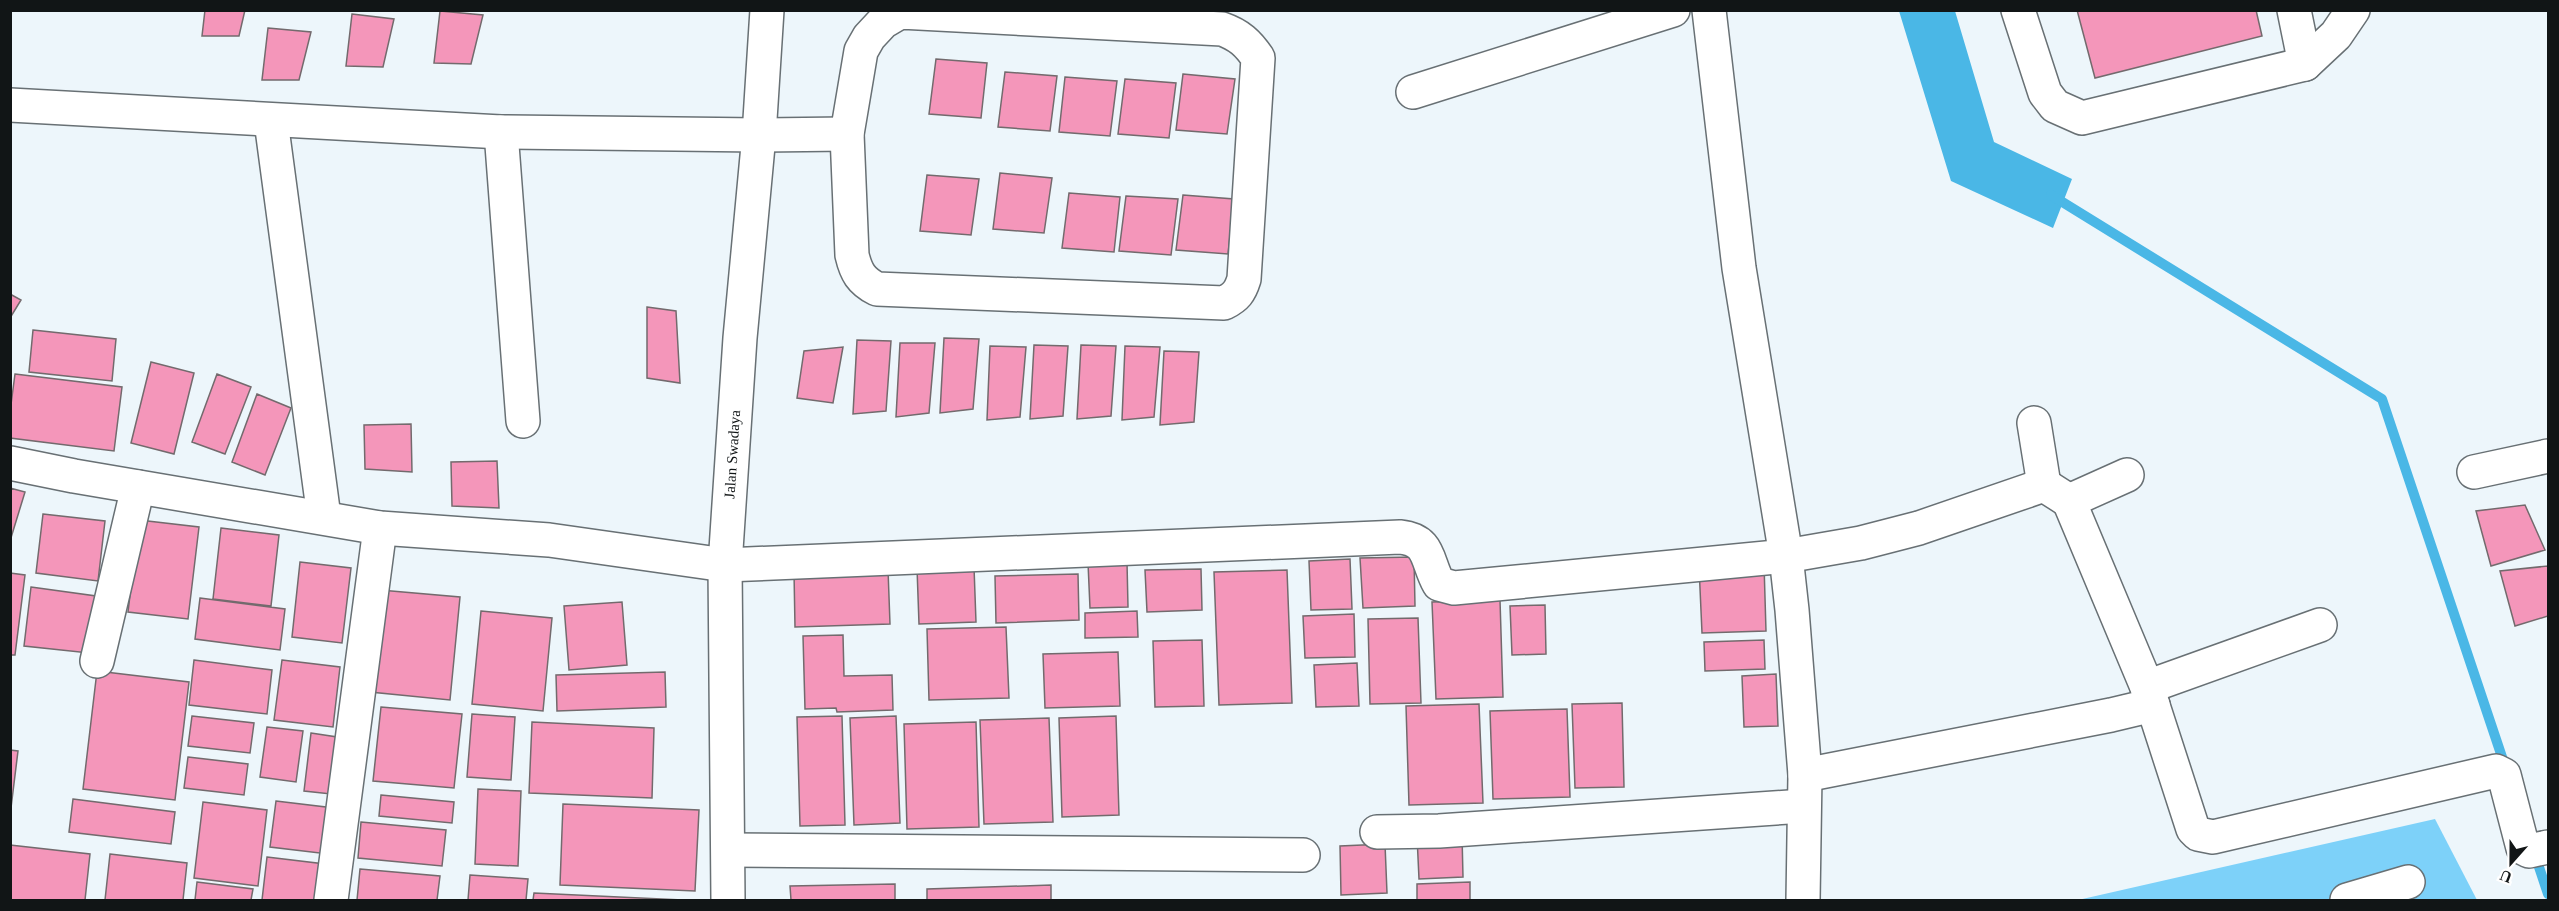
<svg xmlns="http://www.w3.org/2000/svg" width="2559" height="911" font-family="'Times New Roman',serif">
	<style>
		.green { fill: #7dd1f9 }
		.water { fill: #4ab7e6 }
		.lines { fill: none; stroke-linecap: round; stroke-linejoin: round }
		.stream { stroke: #4ab7e6; stroke-width: 10 }
		.building { fill: #f496ba; stroke: #736a6d; stroke-width: 1.5 }
		.minor-casing { stroke: #687074; stroke-width: 36 }
		.minor { stroke: #fff; stroke-width: 33 }
		.labels { text-anchor: middle; stroke-width: 6; stroke-linejoin: round; paint-order: stroke }
		.street-label { font-size: 15px; fill: #111516; stroke: #fff }
	</style>
	<rect width="100%" height="100%" fill="#edf6fb"/>
	<path class="green" d="M2435 819 2477 900H2078Z"/>
	<path class="water" d="M1899 11H1955L1994 142 2072 179 2053 228 1951 181Z"/>
	<g class="lines">
		<path class="stream" d="M2051 195 2382 399 2506 769
			M2534 852 2548 894"/>
	</g>
	<path class="building" d="M205 10H245L239 36H202Z
		M2077 10H2256L2262 36 2095 78Z
		M440 11 483 15 471 64 434 63Z
		M352 14 394 19 383 67 346 66Z
		M268 28 311 32 299 80H262Z
		M936 59 987 63 981 118 929 114Z
		M1005 72 1057 76 1050 131 998 127Z
		M1183 74 1235 79 1227 134 1176 130Z
		M1065 77 1117 81 1110 136 1059 132Z
		M1125 79 1176 83 1169 138 1118 134Z
		M1000 173 1052 178 1044 233 993 229Z
		M927 175 979 179 971 235 920 231Z
		M1069 193 1120 197 1114 252 1062 248Z
		M1183 195 1234 199 1228 254 1176 250Z
		M1126 196 1178 199 1171 255 1119 251Z
		M10 294 21 300 10 318Z
		M647 307 676 311 680 383 647 378Z
		M33 330 116 339 112 381 29 372Z
		M944 338 979 339 973 409 940 413Z
		M857 340 891 341 886 411 853 414Z
		M900 343H935L929 413 896 417Z
		M1034 345 1068 346 1063 416 1030 419Z
		M1081 345 1116 346 1111 416 1077 419Z
		M990 346 1026 347 1020 417 987 420Z
		M1125 346 1160 347 1154 417 1122 420Z
		M843 347 833 403 797 398 804 351Z
		M1164 351 1199 352 1194 422 1160 425Z
		M151 362 194 373 174 454 131 443Z
		M15 374 122 387 114 451 10 438V412Z
		M217 374 251 387 225 454 192 442Z
		M257 394 291 408 265 475 232 462Z
		M411 424 412 472 365 469 364 425Z
		M497 461 499 508 452 506 451 462Z
		M10 488 25 492 10 541Z
		M2525 505 2545 550 2491 566 2476 511Z
		M43 514 105 521 98 581 36 573Z
		M139 520 199 527 188 619 128 612Z
		M221 528 279 535 271 606 213 599Z
		M1414 557 1415 606 1363 608 1360 558Z
		M1350 559 1352 609 1311 610 1309 561Z
		M300 562 351 568 342 643 292 637Z
		M1127 562 1128 607 1090 608 1088 563Z
		M1764 564 1766 631 1702 633 1699 566Z
		M2548 566V616L2515 626 2500 571Z
		M974 567 976 622 919 624 917 568Z
		M888 569 890 624 795 627 794 572Z
		M1201 569 1202 610 1147 612 1145 570Z
		M1287 570 1292 703 1219 705 1214 572Z
		M10 573 25 575 15 655H10Z
		M1078 574 1079 620 996 623 995 576Z
		M31 587 96 596 89 653 24 646Z
		M380 590 460 597 450 700 370 692Z
		M200 598 285 609 280 650 195 639Z
		M1500 600 1503 697 1436 699 1432 602Z
		M622 602 627 665 569 670 564 606Z
		M1545 605 1546 654 1512 655 1510 606Z
		M481 611 552 618 543 711 472 704Z
		M1137 611 1138 637 1085 638V613Z
		M1354 614 1355 657 1305 658 1303 616Z
		M1418 618 1421 703 1370 704 1368 619Z
		M1006 627 1009 698 929 700 927 629Z
		M843 635 844 676 892 675 893 710 837 712 836 708 805 709 803 636Z
		M1202 640 1204 706 1155 707 1153 641Z
		M1764 640 1765 669 1705 671 1704 642Z
		M1118 652 1120 706 1045 708 1043 654Z
		M194 660 272 670 267 714 189 705Z
		M282 660 340 667 333 727 274 720Z
		M1357 663 1359 706 1316 707 1314 665Z
		M97 671 189 682 175 800 83 789Z
		M665 672 666 707 557 711 556 675Z
		M1776 674 1778 726 1744 727 1742 676Z
		M1622 703 1624 787 1575 788 1572 704Z
		M1479 704 1483 803 1409 805 1406 706Z
		M381 707 462 714 454 788 373 781Z
		M1567 709 1570 797 1493 799 1490 711Z
		M472 714 515 717 511 780 467 777Z
		M192 716 254 723 250 753 188 746Z
		M842 716 845 825 800 826 797 717Z
		M896 716 900 823 854 825 850 718Z
		M1116 716 1119 815 1062 817 1059 718Z
		M1049 718 1053 822 984 824 980 720Z
		M532 722 654 728 652 798 529 793Z
		M976 722 979 827 907 829 904 724Z
		M267 727 303 731 296 782 260 777Z
		M311 733 337 737 331 794 304 791Z
		M10 750 18 751 10 816Z
		M188 757 248 764 244 795 184 788Z
		M478 789 521 791 518 866 475 864Z
		M381 795 454 802 452 823 379 816Z
		M73 799 175 812 171 844 69 832Z
		M276 801 334 808 328 854 270 847Z
		M203 802 267 810 258 886 194 878Z
		M563 804 699 810 695 891 560 885Z
		M361 822 446 830 442 866 358 858Z
		M1462 835 1463 877 1419 879 1417 836Z
		M1385 844 1387 893 1341 895 1340 846Z
		M10 845 90 854 85 900H10Z
		M110 854 187 863 183 900H105Z
		M267 857 325 864 320 900H262Z
		M360 869 440 876 437 900H357Z
		M470 875 528 879 526 900H468Z
		M197 882 253 889 251 900H195Z
		M1470 882V900H1417V884Z
		M895 884V900H791L790 886Z
		M1051 885V900H927V889Z
		M534 893 683 900H533Z"/>
	<g class="lines">
		<g class="minor-casing">
			<g id="minor">
				<path d="M1709 10 1739 268 1786 556 1792 610 1805 775 1803 900"/>
				<path d="M2018 10 2045 93 2055 106 2082 118 2305 64 2336 35 2353 10"/>
				<path d="M2294 10 2305 64"/>
				<path d="M900 12 1222 29C1239 35 1248 43 1258 58L1244 279C1240 292 1236 297 1224 303L877 289C861 281 856 272 852 255L847 134 861 51 869 37 883 22Z"/>
				<path d="M1413 92 1673 10"/>
				<path d="M10 105 501 132 759 135 847 134"/>
				<path d="M271 121 324 517"/>
				<path d="M501 132 523 421"/>
				<path d="M2034 423 2044 485"/>
				<path d="M10 463 74 476 380 528 549 540 725 565 1400 537C1431 540 1426 561 1439 584L1454 588 1786 556 1861 543 1919 528 2044 485 2069 501 2127 475"/>
				<path d="M2474 472 2548 456"/>
				<path d="M2069 501 2147 687 2193 829 2198 834 2213 837 2496 771 2504 775 2523 848 2529 851 2548 847"/>
				<path d="M97 661 138 487"/>
				<path d="M2147 687 2320 625"/>
				<path d="M1805 775 2111 715 2153 705"/>
				<path d="M1377 832 1439 831 1804 806"/>
				<path d="M729 850 1303 855"/>
				<path d="M331 900 380 528"/>
				<path id="s1" d="M728 900 725 565 740 338 759 135 767 10"/>
				<path d="M2347 900 2408 882"/>
			</g>
		</g>
		<use href="#minor" class="minor"/>
	</g>
	<g class="labels">
		<g class="street-label">
			<text dy="5" stroke="none"><textPath href="#s1" startOffset="446">Jalan Swadaya</textPath></text>
		</g>
	</g>
	<rect width="2559" height="911" fill="none" stroke="#111516" stroke-width="24"/>
	<g transform="translate(2511 863) rotate(201)" stroke="#ffffff" stroke-width="4.5" paint-order="stroke">
	<path d="M0-4.5L10 22L0 15L-10 22Z" fill="#111516"/>
	<text y="-9" font-size="16" font-weight="bold" text-anchor="middle" fill="#111516">U</text>
	</g>
</svg>
